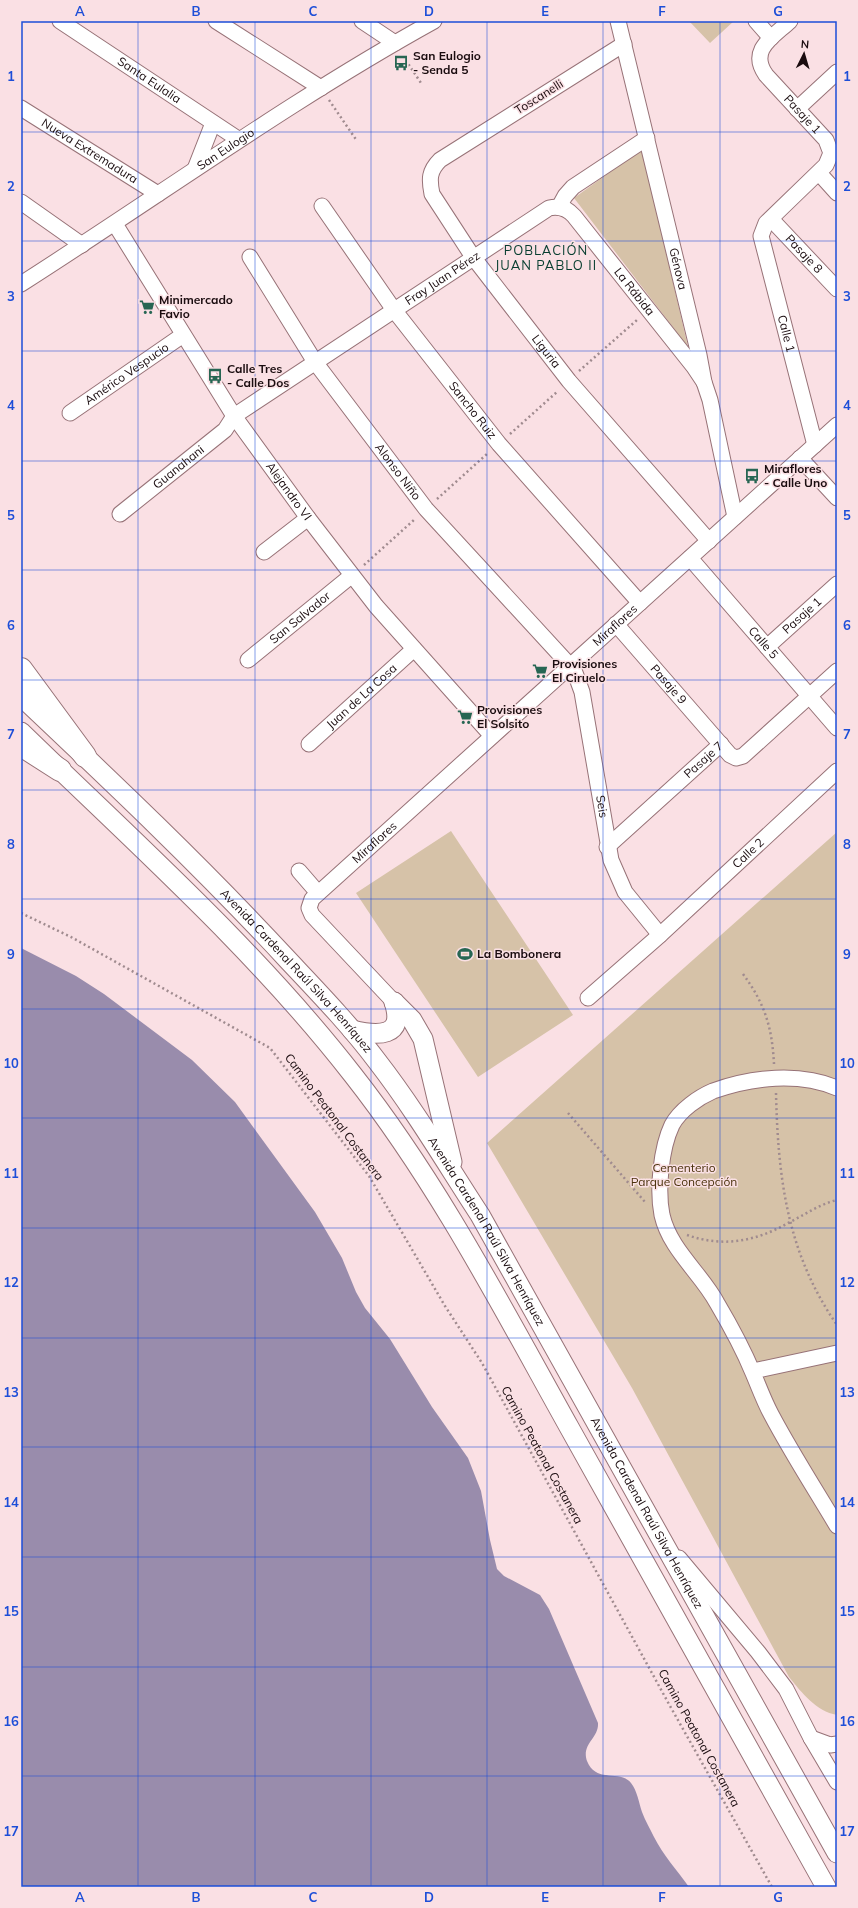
<svg xmlns="http://www.w3.org/2000/svg" width="858" height="1908" font-family="Mulish,sans-serif">
	<style>
		.green { fill: #d6c2a8 }
		.water { fill: #998cac }
		.lines { fill: none; stroke-linecap: round; stroke-linejoin: round }
		.minor-casing { stroke: #977277; stroke-width: 17 }
		.major-casing { stroke: #977277; stroke-width: 21 }
		.highway-casing { stroke: #977277; stroke-width: 24 }
		.path { stroke: #a08b8f; stroke-width: 2.5; stroke-dasharray: 2 3; stroke-linecap: butt }
		.minor { stroke: #fff; stroke-width: 15 }
		.major { stroke: #fff; stroke-width: 19 }
		.highway { stroke: #fff; stroke-width: 22 }
		.grid { fill: none; stroke: #1d4ed8; stroke-width: 1; stroke-opacity: 0.55 }
		.labels { text-anchor: middle; stroke-width: 3; stroke-linejoin: round; paint-order: stroke }
		.poi-label { font-size: 12px; font-weight: bold; fill: #1a0c0f; stroke: #fae0e4; text-anchor: start }
		.street-label { font-size: 12px; fill: #1a0c0f; stroke: #fae0e4 }
		.park-label { font-size: 12px; fill: #4a310b; stroke: #fae0e4 }
		.neighbourhood-label { font-size: 13px; letter-spacing: 1px; fill: #083e30; stroke: #fae0e4 }
		.neatline { fill: none; stroke: #1d4ed8; stroke-width: 1.5 }
		.grid-label { font-size: 13px; text-anchor: middle; font-weight: bold; fill: #1d4ed8 }
	</style>
	<rect width="100%" height="100%" fill="#fae0e4"/>
	<path class="green" d="M689 21H734L710 43Z
		M642 149 688 347 574 198Z
		M451 831 573 1015 478 1077 356 893Z
		M837 832V1715C816 1711 802 1693 789 1677L632 1388 487 1143Z"/>
	<path class="water" d="M21 948 76 976 104 994 192 1060 235 1102 315 1212 342 1258 356 1292 365 1308 390 1339 432 1407 468 1458 481 1491 490 1540 497 1569 504 1576 540 1595 549 1609 598 1723C599 1738 581 1744 587 1761 596 1784 620 1769 631 1783 637 1790 639 1803 642 1812 645 1820 650 1829 654 1837 663 1855 677 1870 689 1887H21Z"/>
	<g class="lines">
		<g class="minor-casing">
			<g id="minor">
				<path id="s1" d="M60 21 238 139"/>
				<path d="M216 21 321 88"/>
				<path d="M362 21 395 43"/>
				<path id="s2" d="M618 21 699 355 704 382 710 400 735 517"/>
				<path d="M756 21 771 38"/>
				<path id="s3" d="M790 21C773 37 748 50 766 75L826 140 831 153 826 165 766 223 761 236 815 445"/>
				<path id="s4" d="M624 44 440 160C429 171 429 179 432 194L473 257 569 381 709 541"/>
				<path id="s5" d="M21 108 158 194"/>
				<path d="M797 109 837 72"/>
				<path d="M195 169 213 123"/>
				<path d="M819 173 837 193"/>
				<path d="M21 202 82 245"/>
				<path id="s6" d="M322 206 394 310 499 444 640 603"/>
				<path d="M559 207 565 196 573 187 647 138"/>
				<path id="s7" d="M771 219 837 289"/>
				<path id="s8" d="M115 224 234 416 308 518 376 606 492 736"/>
				<path id="s9" d="M250 257 315 362 426 509 574 670 582 692 611 860 625 892 660 935"/>
				<path id="s10" d="M21 284C159 196 291 100 434 21"/>
				<path id="s11" d="M70 413 183 335"/>
				<path d="M800 458 837 498"/>
				<path id="s12" d="M120 514 225 430 234 416 549 208C559 206 567 208 574 216L694 367 704 382"/>
				<path d="M264 552 308 518"/>
				<path id="s13" d="M690 558 837 728"/>
				<path id="s14" d="M616 624 730 755 736 758 743 756 837 671"/>
				<path id="s15" d="M767 647 837 584"/>
				<path id="s16" d="M248 660 351 576"/>
				<path id="s17" d="M309 744 414 649"/>
				<path id="s18" d="M607 847 721 744"/>
				<path d="M299 871 318 893"/>
				<path id="s19" d="M588 998 660 935 837 771"/>
				<path id="s20" d="M394 1002 312 915 309 908 312 899 837 425"/>
				<path d="M837 1088C799 1072 752 1077 713 1091 699 1097 680 1110 672 1125 661 1148 657 1190 662 1215 670 1250 701 1273 717 1303 730 1325 743 1349 753 1373 759 1387 764 1401 771 1414 791 1452 815 1489 837 1526"/>
				<path d="M753 1371 837 1353"/>
				<path d="M679 1558 758 1652 786 1689 811 1738 837 1782"/>
				<path d="M811 1738 830 1745 837 1744"/>
			</g>
		</g>
		<g class="major-casing">
			<g id="major">
				<path id="s21" d="M21 696C111 781 202 867 287 959 318 992 350 1025 377 1061 415 1110 446 1163 480 1215L837 1853"/>
				<path d="M21 732C135 843 255 949 353 1075 438 1183 502 1307 569 1427 655 1580 741 1733 826 1887"/>
				<path d="M394 1002 412 1020 423 1039 452 1162"/>
				<path d="M352 1030C377 1036 406 1038 394 1002"/>
			</g>
		</g>
		<g class="highway-casing">
			<path id="highway" d="M21 669 85 756
				M21 745 60 770"/>
		</g>
		<path class="path" d="M403 56 421 83
			M329 100 357 141
			M579 371 637 320
			M510 434 558 391
			M437 499 488 453
			M364 565 415 519
			M21 913 71 937 270 1048 369 1176 445 1306 482 1363 670 1706 772 1887
			M743 974C765 1004 772 1027 774 1064
			M776 1093C778 1178 787 1253 837 1325
			M568 1113 645 1202
			M687 1235C724 1248 757 1241 790 1222 806 1214 820 1204 837 1200"/>
		<use href="#minor" class="minor"/>
		<use href="#major" class="major"/>
		<use href="#highway" class="highway"/>
	</g>
	<path class="grid" d="M138 21V1887M255 21V1887M371 21V1887M487 21V1887M603 21V1887M720 21V1887M21 132H837M21 241H837M21 351H837M21 461H837M21 570H837M21 680H837M21 790H837M21 899H837M21 1009H837M21 1118H837M21 1228H837M21 1338H837M21 1447H837M21 1557H837M21 1667H837M21 1776H837"/>
	<defs>
		<g id="bus-bare" transform="scale(1.2)"><path d="M-5-6H5V4H4V6H2V4H-2V6H-4V4H-5ZM-3.5-4V0h7V-4ZM-3.5 1.2v1.5H-2V1.2ZM2 1.2v1.5H3.5V1.2Z" fill="#276653" stroke="#fae0e4" stroke-width="2.5" paint-order="stroke"/></g>
		<g id="supermarket-bare" transform="scale(1.2)"><path d="M-6-5.5h2.5l.6 2H6L4.5 2H-2.5L-4.4-4H-6ZM-1.5 3.2a1.3 1.3 0 1 0 .1 0ZM3 3.2a1.3 1.3 0 1 0 .1 0Z" fill="#276653" stroke="#fae0e4" stroke-width="2.5" paint-order="stroke"/></g>
		<g id="stadium-bare" transform="scale(1.2)"><path d="M0-5a6.5 5 0 1 0 0 10a6.5 5 0 1 0 0-10ZM-3.5-1.8h7v3.6h-7Z" fill="#276653" stroke="#fae0e4" stroke-width="2.5" paint-order="stroke"/></g>
	</defs>
	<g fill-rule="evenodd">
		<use href="#bus-bare" x="401" y="63"/>
		<use href="#supermarket-bare" x="147" y="307"/>
		<use href="#bus-bare" x="215" y="376"/>
		<use href="#bus-bare" x="752" y="476"/>
		<use href="#supermarket-bare" x="540" y="671"/>
		<use href="#supermarket-bare" x="465" y="717"/>
		<use href="#stadium-bare" x="465" y="954"/>
	</g>
	<g class="labels">
		<g class="poi-label">
			<text x="413" y="60">San Eulogio<tspan x="413" dy="14">- Senda 5</tspan></text>
			<text x="159" y="304">Minimercado<tspan x="159" dy="14">Favio</tspan></text>
			<text x="227" y="373">Calle Tres<tspan x="227" dy="14">- Calle Dos</tspan></text>
			<text x="764" y="473">Miraflores<tspan x="764" dy="14">- Calle Uno</tspan></text>
			<text x="552" y="668">Provisiones<tspan x="552" dy="14">El Ciruelo</tspan></text>
			<text x="477" y="714">Provisiones<tspan x="477" dy="14">El Solsito</tspan></text>
			<text x="477" y="958">La Bombonera</text>
		</g>
		<g class="street-label">
			<text dy="4" stroke="none"><textPath href="#s1" startOffset="107">Santa Eulalia</textPath></text>
			<text transform="translate(539 97) rotate(-32)" y="4">Toscanelli</text>
			<text dy="4" stroke="none"><textPath href="#s3" startOffset="121">Pasaje 1</textPath></text>
			<text dy="4" stroke="none"><textPath href="#s10" startOffset="245">San Eulogio</textPath></text>
			<text dy="4" stroke="none"><textPath href="#s5" startOffset="81">Nueva Extremadura</textPath></text>
			<text dy="4" stroke="none"><textPath href="#s7" startOffset="48">Pasaje 8</textPath></text>
			<text dy="4" stroke="none"><textPath href="#s2" startOffset="255">Génova</textPath></text>
			<text dy="4" stroke="none"><textPath href="#s12" startOffset="401">Fray Juan Pérez</textPath></text>
			<text dy="4" stroke="none"><textPath href="#s12" startOffset="653">La Rábida</textPath></text>
			<text dy="4" stroke="none"><textPath href="#s3" startOffset="381">Calle 1</textPath></text>
			<text dy="4" stroke="none"><textPath href="#s4" startOffset="449">Liguria</textPath></text>
			<text dy="4" stroke="none"><textPath href="#s11" startOffset="69">Américo Vespucio</textPath></text>
			<text dy="4" stroke="none"><textPath href="#s6" startOffset="254">Sancho Ruiz</textPath></text>
			<text dy="4" stroke="none"><textPath href="#s12" startOffset="75">Guanahani</textPath></text>
			<text dy="4" stroke="none"><textPath href="#s9" startOffset="261">Alonso Niño</textPath></text>
			<text dy="4" stroke="none"><textPath href="#s8" startOffset="319">Alejandro VI</textPath></text>
			<text dy="4" stroke="none"><textPath href="#s15" startOffset="47">Pasaje 1</textPath></text>
			<text dy="4" stroke="none"><textPath href="#s16" startOffset="67">San Salvador</textPath></text>
			<text dy="4" stroke="none"><textPath href="#s20" startOffset="545">Miraflores</textPath></text>
			<text dy="4" stroke="none"><textPath href="#s13" startOffset="112">Calle 5</textPath></text>
			<text dy="4" stroke="none"><textPath href="#s14" startOffset="80">Pasaje 9</textPath></text>
			<text dy="4" stroke="none"><textPath href="#s17" startOffset="71">Juan de La Cosa</textPath></text>
			<text dy="4" stroke="none"><textPath href="#s18" startOffset="130">Pasaje 7</textPath></text>
			<text dy="4" stroke="none"><textPath href="#s9" startOffset="666">Seis</textPath></text>
			<text dy="4" stroke="none"><textPath href="#s20" startOffset="221">Miraflores</textPath></text>
			<text dy="4" stroke="none"><textPath href="#s19" startOffset="216">Calle 2</textPath></text>
			<text dy="4" stroke="none"><textPath href="#s21" startOffset="389">Avenida Cardenal Raúl Silva Henríquez</textPath></text>
			<text transform="translate(334 1117) rotate(53)" y="4">Camino Peatonal Costanera</text>
			<text dy="4" stroke="none"><textPath href="#s21" startOffset="713">Avenida Cardenal Raúl Silva Henríquez</textPath></text>
			<text transform="translate(542 1455) rotate(61)" y="4">Camino Peatonal Costanera</text>
			<text dy="4" stroke="none"><textPath href="#s21" startOffset="1037">Avenida Cardenal Raúl Silva Henríquez</textPath></text>
			<text transform="translate(699 1738) rotate(61)" y="4">Camino Peatonal Costanera</text>
		</g>
		<g class="park-label">
			<text x="684" y="1172">Cementerio<tspan x="684" dy="14">Parque Concepción</tspan></text>
		</g>
		<g class="neighbourhood-label">
			<text x="546" y="255">POBLACIÓN<tspan x="546" dy="15">JUAN PABLO II</tspan></text>
		</g>
	</g>
	<rect width="858" height="1908" fill="none" stroke="#fae0e4" stroke-width="44"/>
	<g transform="translate(804 54) rotate(5)" stroke="#fae0e4" stroke-width="3" paint-order="stroke">
	<path d="M0-3L7 15L0 10L-7 15Z" fill="#1a0c0f"/>
	<text y="-6" font-size="11" font-weight="bold" text-anchor="middle" fill="#1a0c0f">N</text>
	</g>
	<rect x="22" y="22" width="814" height="1864" class="neatline"/>
	<g class="grid-label">
		<text x="80" y="16">A</text>
		<text x="196" y="16">B</text>
		<text x="313" y="16">C</text>
		<text x="429" y="16">D</text>
		<text x="545" y="16">E</text>
		<text x="662" y="16">F</text>
		<text x="778" y="16">G</text>
		<text x="11" y="81">1</text>
		<text x="847" y="81">1</text>
		<text x="11" y="191">2</text>
		<text x="847" y="191">2</text>
		<text x="11" y="301">3</text>
		<text x="847" y="301">3</text>
		<text x="11" y="410">4</text>
		<text x="847" y="410">4</text>
		<text x="11" y="520">5</text>
		<text x="847" y="520">5</text>
		<text x="11" y="630">6</text>
		<text x="847" y="630">6</text>
		<text x="11" y="739">7</text>
		<text x="847" y="739">7</text>
		<text x="11" y="849">8</text>
		<text x="847" y="849">8</text>
		<text x="11" y="959">9</text>
		<text x="847" y="959">9</text>
		<text x="11" y="1068">10</text>
		<text x="847" y="1068">10</text>
		<text x="11" y="1178">11</text>
		<text x="847" y="1178">11</text>
		<text x="11" y="1287">12</text>
		<text x="847" y="1287">12</text>
		<text x="11" y="1397">13</text>
		<text x="847" y="1397">13</text>
		<text x="11" y="1507">14</text>
		<text x="847" y="1507">14</text>
		<text x="11" y="1616">15</text>
		<text x="847" y="1616">15</text>
		<text x="11" y="1726">16</text>
		<text x="847" y="1726">16</text>
		<text x="11" y="1836">17</text>
		<text x="847" y="1836">17</text>
		<text x="80" y="1902">A</text>
		<text x="196" y="1902">B</text>
		<text x="313" y="1902">C</text>
		<text x="429" y="1902">D</text>
		<text x="545" y="1902">E</text>
		<text x="662" y="1902">F</text>
		<text x="778" y="1902">G</text>
	</g>
</svg>
